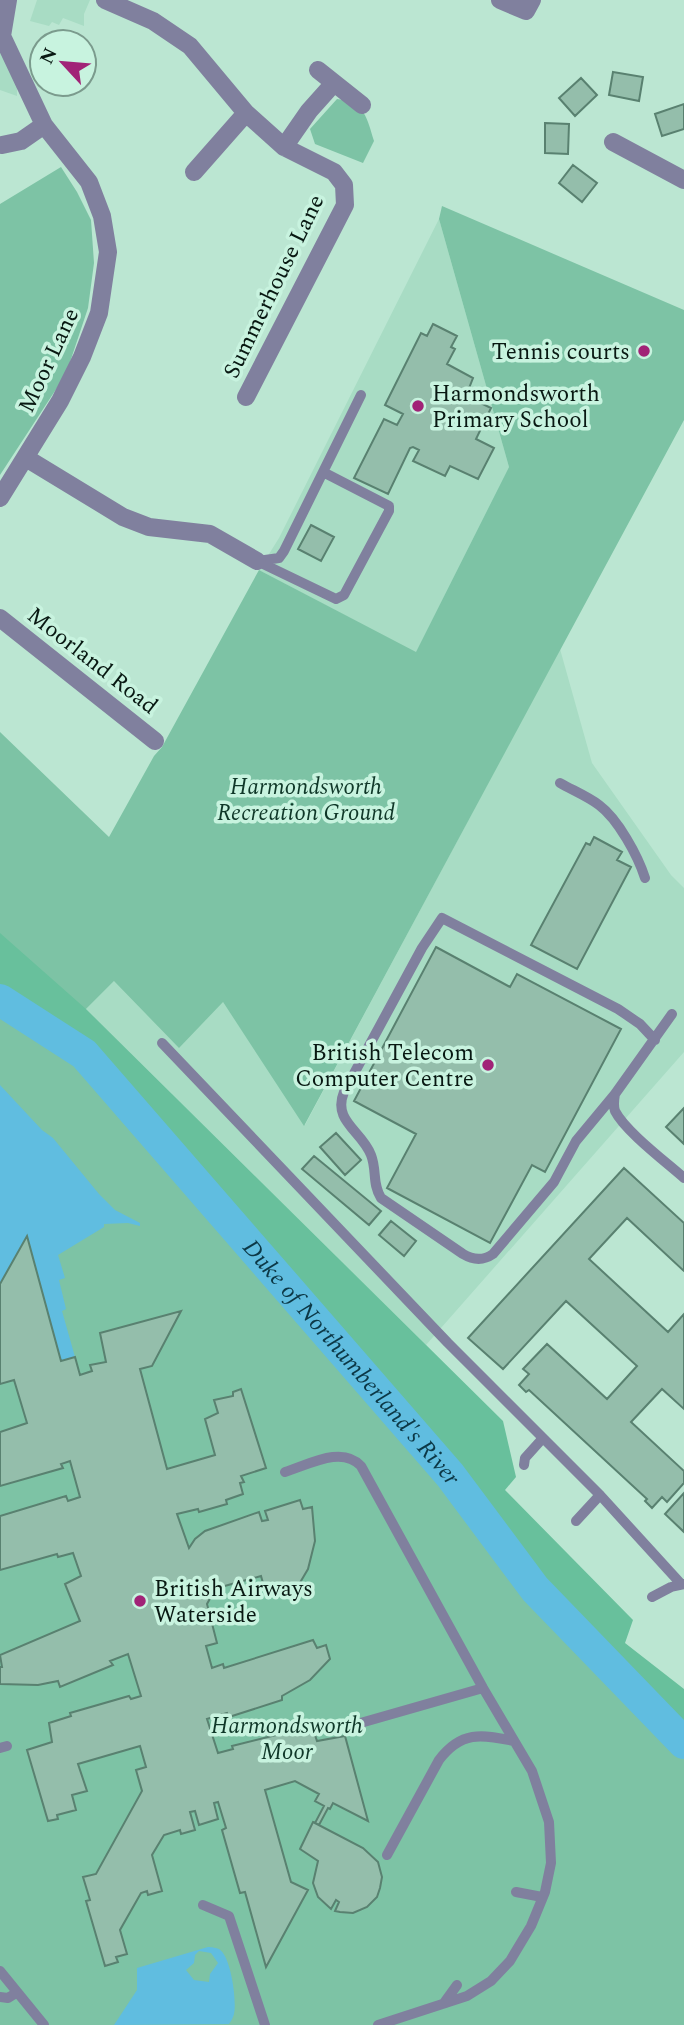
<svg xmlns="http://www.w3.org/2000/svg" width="684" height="2025" font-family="Spectral,serif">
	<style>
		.built { fill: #a8dcc4 }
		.green { fill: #7dc3a5 }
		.forest { fill: #68c09c }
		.water { fill: #60bde0; fill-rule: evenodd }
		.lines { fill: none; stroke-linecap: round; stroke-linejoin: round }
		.river { stroke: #60bde0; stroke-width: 32 }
		.building { fill: #94beab; stroke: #598170; stroke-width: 2 }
		.service { stroke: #80809e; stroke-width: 10 }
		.minor { stroke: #80809e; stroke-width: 18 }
		.poi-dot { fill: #a12377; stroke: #c8f3df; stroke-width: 2.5 }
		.labels { text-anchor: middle; stroke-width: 7; stroke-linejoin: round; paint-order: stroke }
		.street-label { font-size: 23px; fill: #081812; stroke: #c8f3df }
		.poi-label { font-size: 23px; fill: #081812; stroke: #c8f3df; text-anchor: end }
		.park-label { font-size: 23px; font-style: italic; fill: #0f3728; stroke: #c8f3df }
		.water-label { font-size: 24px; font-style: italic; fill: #0c3846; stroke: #c8f3df }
	</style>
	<rect width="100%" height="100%" fill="#bbe6d2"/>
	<path class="built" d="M37 0H90L84 14V26L63 18 59 25 52 22 49 26 30 21Z
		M0 44 17 72V96L0 90Z
		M439 219 509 467 416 653 259 570 279 538Z
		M560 649 592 763 671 875 684 888V1052L426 1345 86 1009 114 981 223 1002 305 1125Z"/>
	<path class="green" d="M337 99C365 102 367 118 374 141L363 163 315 144 310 129Z
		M61 167 77 192 91 220 94 263 88 308 66 374 0 475V204Z
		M442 206 684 310V420L304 1126 223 1002 179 1048 114 981 63 1032 0 989V732L109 837 154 756 162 747 259 570 416 652 509 467 439 219Z
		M0 1000 84 1054 450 1475 535 1589 684 1743V2025H0Z"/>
	<path class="forest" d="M0 933 86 1009 503 1421 516 1477 505 1490 633 1620 625 1643 684 1689V1735L539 1585 454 1470 88 1051 0 989Z"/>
	<path class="water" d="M0 1085 42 1130 53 1138 99 1194 115 1210 140 1223V1226L128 1223 104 1224V1227L58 1255 65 1278 59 1280 66 1309 62 1311 75 1357 61 1361 27 1237 0 1284Z
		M208 1947C211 1947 217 1948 219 1949 231 1956 237 2001 234 2014 233 2018 231 2021 229 2024L114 2025 137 1990V1968ZM199 1951 211 1953 218 1963 210 1974 209 1982 194 1980 186 1970 194 1963 195 1955Z"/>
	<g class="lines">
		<path class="river" id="s1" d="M0 1000 84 1054 450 1475 535 1589 684 1743"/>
	</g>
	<path class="building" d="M613 72 643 77 639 101 609 95Z
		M581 78 597 95 575 116 559 98Z
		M684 104V129L662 136 655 114Z
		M545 123 569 124 568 154 545 153Z
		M573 165 597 183 582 202 559 183Z
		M433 324 457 336 451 347 455 349 447 364 473 378 466 396 491 408 476 439 494 448 478 479 450 466 445 476 413 461 419 450 413 447 410 448 388 494 354 478 384 419 397 425 403 414 385 405 421 333 427 336Z
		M311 525 334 537 321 561 298 549Z
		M594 837 622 852 617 860 631 867 577 969 531 945 586 843 590 845Z
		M436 947 510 987 517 974 621 1029 545 1172 532 1165 490 1243 387 1188 416 1134 354 1101Z
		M684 1108V1144L666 1127Z
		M336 1133 361 1160 345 1175 320 1147Z
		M314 1156 381 1211 369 1225 302 1169Z
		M624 1168 684 1223V1271L627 1218 589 1259 668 1332 684 1314V1409L662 1389 631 1422 684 1471V1483L667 1502 662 1497 652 1508 645 1501 647 1499 529 1390 526 1392 519 1385 529 1374 523 1369 547 1344 607 1399 637 1366 566 1301 503 1369 468 1338Z
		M391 1221 416 1241 404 1256 379 1235Z
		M27 1236 61 1361 75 1357 80 1375 92 1371 90 1365 106 1362 100 1333 181 1311 152 1366 140 1369 167 1469 215 1455 205 1419 218 1413 214 1400 233 1396V1392L241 1389 266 1468 241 1476 244 1482 240 1483 243 1494 226 1500 227 1504 199 1512 198 1509 177 1514 189 1548 195 1539 205 1531 259 1512 262 1521 268 1520 265 1511 300 1500 303 1509 312 1507 315 1541 308 1569 298 1586 276 1598 273 1588 265 1590 261 1576 221 1587 217 1586 207 1604 217 1643 206 1646 212 1668 223 1664 224 1668 313 1640 317 1648 326 1645 330 1659 310 1680 282 1696V1700L229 1717 227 1713 207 1719 218 1753 233 1749 232 1746 312 1726 317 1741 345 1736 368 1821 333 1803 330 1809 328 1808 319 1825 315 1823 324 1806 315 1801 319 1794 295 1781 265 1790 291 1882 308 1890 266 1967 245 1892 240 1893 222 1830 226 1828 218 1802 214 1803 218 1819 199 1825 195 1811 190 1812 195 1830 181 1834 180 1830 164 1835 152 1855 162 1891 148 1895 147 1891 141 1893 120 1930 127 1954 116 1957 118 1962 105 1966 86 1901 90 1900 83 1877 96 1874 142 1791 136 1770 146 1767 140 1746 78 1764 87 1791 72 1795 76 1810 57 1815 58 1819 48 1821 27 1750 52 1742 49 1723 71 1716 70 1713 129 1696 131 1699 141 1696 128 1654 110 1661 113 1665 60 1687 58 1681 38 1685 0 1684V1667H2L0 1655 80 1621 65 1584 81 1576 73 1553 58 1557 57 1554 0 1570V1516L66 1496 68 1501 80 1497 70 1461 61 1464 63 1468 0 1486V1432L27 1423 14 1380 0 1384V1284Z
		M684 1493V1532L665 1514Z
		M313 1822 363 1848 378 1862 382 1877 380 1888 377 1897 367 1907 353 1913 340 1912 335 1911 339 1902 336 1900 331 1909 318 1897 313 1883 318 1861 300 1849Z"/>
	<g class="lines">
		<path class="service" d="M257 561 336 599 344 595 389 511V506L323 472
			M258 561 279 558 284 551 361 395
			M560 783C572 790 587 796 599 805 618 819 638 856 645 878
			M672 1014 615 1094C614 1100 613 1105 615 1111 625 1131 666 1162 684 1178
			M162 1043 448 1343 600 1495 681 1584
			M615 1094 576 1141 554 1182 493 1254C483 1261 473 1260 463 1254L381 1198C372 1184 377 1170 371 1155 362 1131 332 1121 344 1092L422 948 442 918 618 1009 640 1024 655 1040
			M524 1465 525 1458 543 1438
			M285 1472C308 1465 342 1445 361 1466L483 1688 532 1771 549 1822 551 1863 545 1892 531 1926 510 1961 491 1981 467 1996 378 2025
			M576 1521 600 1495
			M652 1597 671 1587 684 1584
			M357 1724 483 1688
			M0 1748 7 1746
			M387 1855 439 1760C461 1731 481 1734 514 1741
			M516 1892 542 1897
			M203 1905 229 1916 265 2025
			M0 1971 44 2025
			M0 1997 8 1998 16 1993
			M444 2003 457 1985"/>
		<path class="minor" d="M105 0 153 21 190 46 246 113 284 147 334 172 344 185 345 205 246 397
			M500 0 526 11 532 0
			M318 70 362 105
			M613 142 684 180
			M2 145 21 141 44 125
			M284 147 309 111 334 83
			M194 172 246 113
			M26 458 123 517 149 527 210 534 257 561
			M0 498 60 401 82 357 99 313 108 252 102 216 89 182 44 125 2 36 8 0
			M0 618 155 741"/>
	</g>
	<g class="poi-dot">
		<circle cx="644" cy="351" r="7"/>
		<circle cx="418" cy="406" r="7"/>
		<circle cx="488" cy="1065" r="7"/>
		<circle cx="140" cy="1601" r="7"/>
	</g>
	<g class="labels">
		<g class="street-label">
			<text transform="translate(273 286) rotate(-64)" y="8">Summerhouse Lane</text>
			<text transform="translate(48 360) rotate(-65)" y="8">Moor Lane</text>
			<text transform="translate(93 660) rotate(38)" y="8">Moorland Road</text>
		</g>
		<g class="poi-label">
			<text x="630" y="359">Tennis courts</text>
			<text x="432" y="401" text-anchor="start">Harmondsworth<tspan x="432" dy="26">Primary School</tspan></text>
			<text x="474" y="1060">British Telecom<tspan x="474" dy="26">Computer Centre</tspan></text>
			<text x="154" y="1596" text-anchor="start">British Airways<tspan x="154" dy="26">Waterside</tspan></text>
		</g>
		<g class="park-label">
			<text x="306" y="794">Harmondsworth<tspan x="306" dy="26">Recreation Ground</tspan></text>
			<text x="287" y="1733">Harmondsworth<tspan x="287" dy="26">Moor</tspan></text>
		</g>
		<g class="water-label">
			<text dy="8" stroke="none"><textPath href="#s1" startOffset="508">Duke of Northumberland's River</textPath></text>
		</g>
	</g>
	<g transform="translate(63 63) rotate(296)"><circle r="33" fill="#c8f3df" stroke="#7b9b8d" stroke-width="2"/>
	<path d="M0-5L12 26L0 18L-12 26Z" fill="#a12377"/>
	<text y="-10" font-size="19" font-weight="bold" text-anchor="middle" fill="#081812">N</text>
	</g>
</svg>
